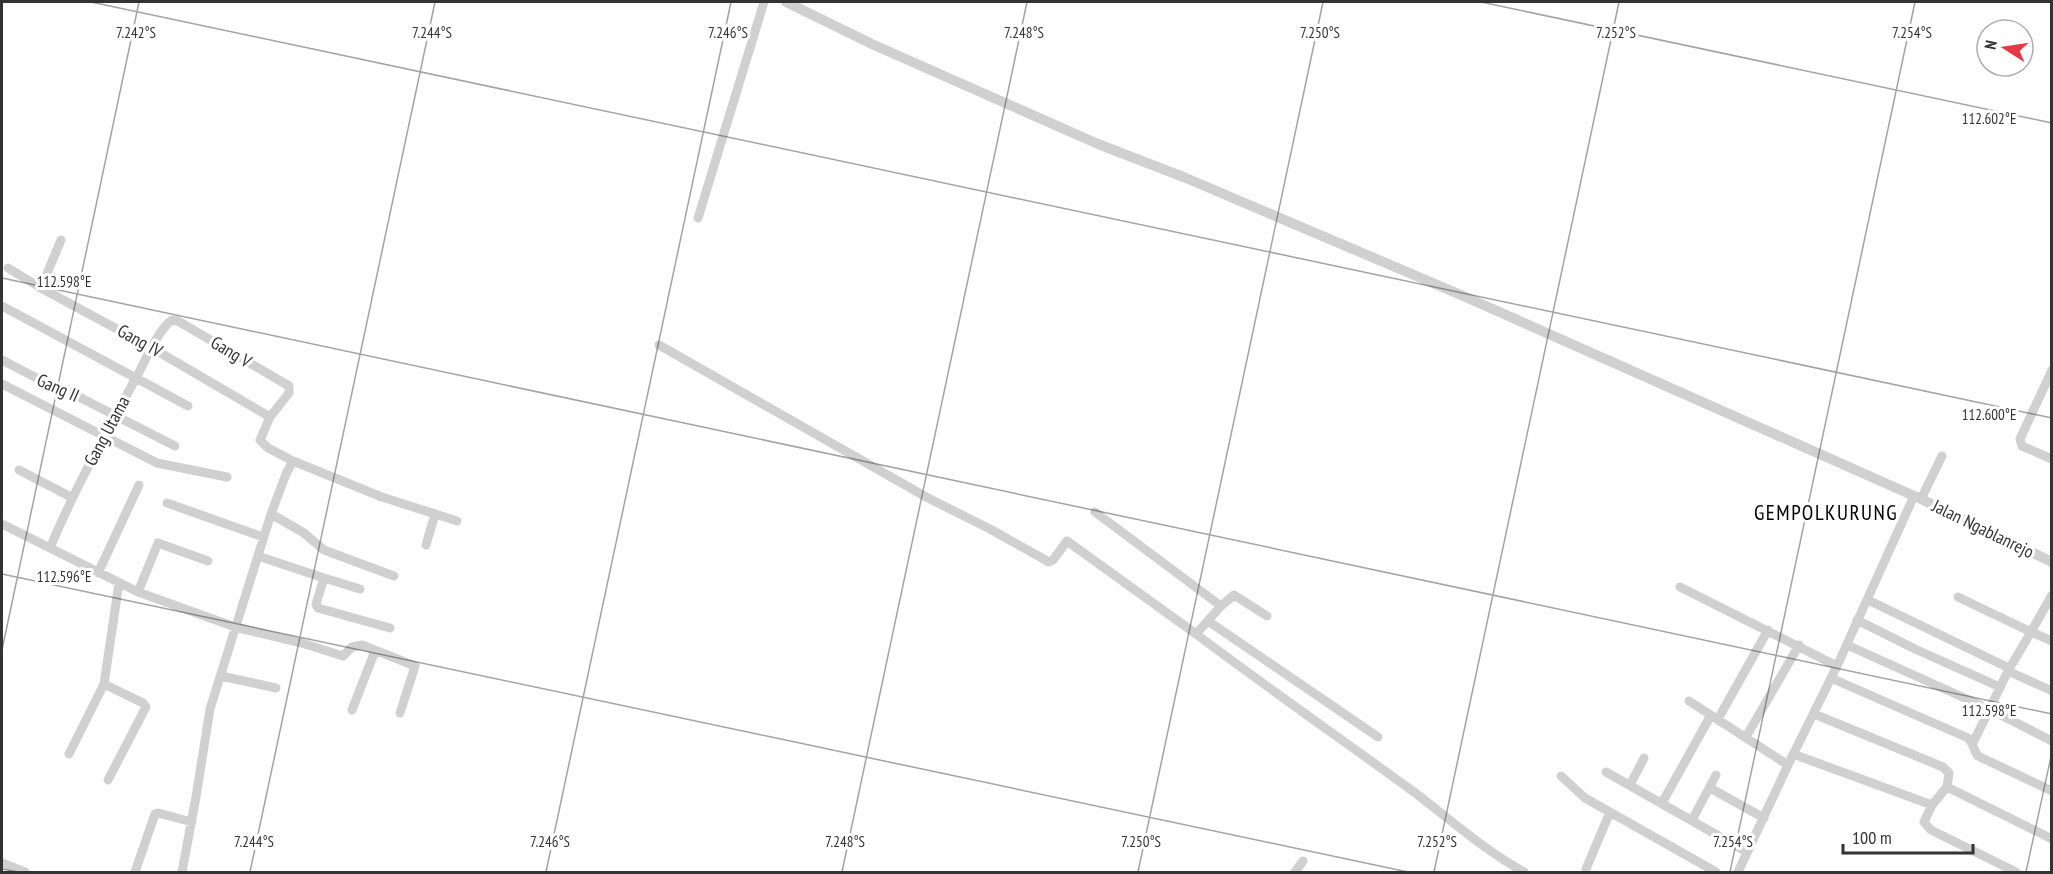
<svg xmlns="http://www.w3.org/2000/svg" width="2053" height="874" font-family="'PT Sans Narrow',sans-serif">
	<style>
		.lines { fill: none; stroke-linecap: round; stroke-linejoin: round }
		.minor { stroke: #d0d0d0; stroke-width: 9 }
		.tertiary { stroke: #d0d0d0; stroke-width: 10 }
		.ticks { fill: none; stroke: #333; stroke-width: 1.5; stroke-opacity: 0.45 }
		.labels { text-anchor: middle; stroke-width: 6; stroke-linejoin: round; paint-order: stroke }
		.street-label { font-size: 18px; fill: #333; stroke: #fff }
		.quarter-label { font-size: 21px; letter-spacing: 1.5px; fill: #000; stroke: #fff }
		.ticks-label { font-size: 15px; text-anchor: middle; fill: #333; stroke: #fff; stroke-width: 6; stroke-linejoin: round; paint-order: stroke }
	</style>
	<rect width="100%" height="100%" fill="#fff"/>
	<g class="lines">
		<path class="minor" d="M698 218 764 2
			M8 268 41 288 152 348 270 417
			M41 288 61 240
			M2 306 188 406
			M659 345 928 498 990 529 1049 562 1053 560 1067 541 1196 634
			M2 360 50 385 83 399 175 446
			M2052 370 2020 439 2022 446 2052 459
			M2 384 157 463 227 477
			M19 470 71 497
			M1921 499 1942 456
			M167 503 263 537
			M1095 512 1221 606 1196 634C1268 688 1341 739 1414 792 1451 820 1484 850 1524 872
			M271 514 304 533 324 550 394 576
			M2 524 138 592 235 627 302 643 343 656 352 647 362 645 415 666 400 713
			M426 545 435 514
			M50 548C75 488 105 435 136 378 145 362 157 331 172 320L178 321 289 386V393L270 417 260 440 268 448 293 461
			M258 556 324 578 316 604 318 608 390 628
			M98 573 139 485
			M324 578 360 589
			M1680 587 1837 666
			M138 592 158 543 208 561
			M2052 595 2031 632 2052 641
			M1958 597 2031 632 2008 671
			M1868 600 2009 668
			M1221 606 1234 595 1267 616
			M1857 620 1915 649 2000 687
			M1208 621 1378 737
			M1847 645 1989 709 2052 741
			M221 676 276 688
			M1831 678 1968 738C1974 744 1973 750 1978 756L2052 791
			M104 684 143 703 146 707 108 780
			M1689 701 1788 765
			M352 710 375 651
			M1814 714 1943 767 1949 773 1947 787 2052 839
			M1718 719 1768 630
			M1746 737 1799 645
			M1973 743 2008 671 2052 691
			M69 754 104 684 119 583
			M1793 754 1932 805 1924 822 1931 830 2016 872
			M1606 772 1747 852
			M1561 776 1585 798 1716 872
			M1630 785 1644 758
			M1710 788 1764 818
			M1662 803 1711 715
			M1932 805 1947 787
			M1692 820 1716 775
			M2 863 25 872
			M1586 869 1610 812
			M135 872 155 814 158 813 192 822
			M182 872 196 797 210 709 271 514 286 474 293 461 382 497 457 521
			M1295 872 1303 861
			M1738 872 1788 765 1837 666 1914 496"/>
		<path class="tertiary" d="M786 2 874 45 1098 144 1186 178 1461 295 1921 499 2052 562"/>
	</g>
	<path class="ticks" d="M91 2 2052 418M1481 2 2052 123M2 278 2052 714M2 574 1408 872M2 650 139 2M2 869 18 872M250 872 435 2M546 872 731 2M842 872 1027 2M1138 872 1323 2M1434 872 1619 2M1730 872 1915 2M2026 872 2052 752"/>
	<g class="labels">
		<g class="street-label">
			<text transform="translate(140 341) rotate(29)" y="6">Gang IV</text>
			<text transform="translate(231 352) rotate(31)" y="6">Gang V</text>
			<text transform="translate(58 388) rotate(24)" y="6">Gang II</text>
			<text transform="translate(107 431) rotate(-62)" y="6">Gang Utama</text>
			<text transform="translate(1983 529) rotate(26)" y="6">Jalan Ngablanrejo</text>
		</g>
		<g class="quarter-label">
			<text x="1826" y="520">GEMPOLKURUNG</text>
		</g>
	</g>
	<g class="ticks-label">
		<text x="136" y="38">7.242°S</text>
		<text x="432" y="38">7.244°S</text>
		<text x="728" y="38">7.246°S</text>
		<text x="1024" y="38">7.248°S</text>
		<text x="1320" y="38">7.250°S</text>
		<text x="1616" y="38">7.252°S</text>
		<text x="1912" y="38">7.254°S</text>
		<text x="1989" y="124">112.602°E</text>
		<text x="64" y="287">112.598°E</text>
		<text x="1989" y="420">112.600°E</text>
		<text x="64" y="582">112.596°E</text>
		<text x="1989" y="716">112.598°E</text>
		<text x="254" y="847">7.244°S</text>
		<text x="550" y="847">7.246°S</text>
		<text x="845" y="847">7.248°S</text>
		<text x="1141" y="847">7.250°S</text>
		<text x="1437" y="847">7.252°S</text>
		<text x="1733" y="847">7.254°S</text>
	</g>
	<rect width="2053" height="874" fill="none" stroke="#333333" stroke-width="6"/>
	<g transform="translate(2005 48) rotate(282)"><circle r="28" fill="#ffffff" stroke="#adadad" stroke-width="1.5"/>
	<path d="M0-4.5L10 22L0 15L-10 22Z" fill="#e63946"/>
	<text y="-9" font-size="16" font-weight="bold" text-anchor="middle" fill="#333333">N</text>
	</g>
	<path d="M1843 844v9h130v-9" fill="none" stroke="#333333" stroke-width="3"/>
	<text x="1852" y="844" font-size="18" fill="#333333" stroke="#ffffff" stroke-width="4.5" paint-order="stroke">100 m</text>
</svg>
